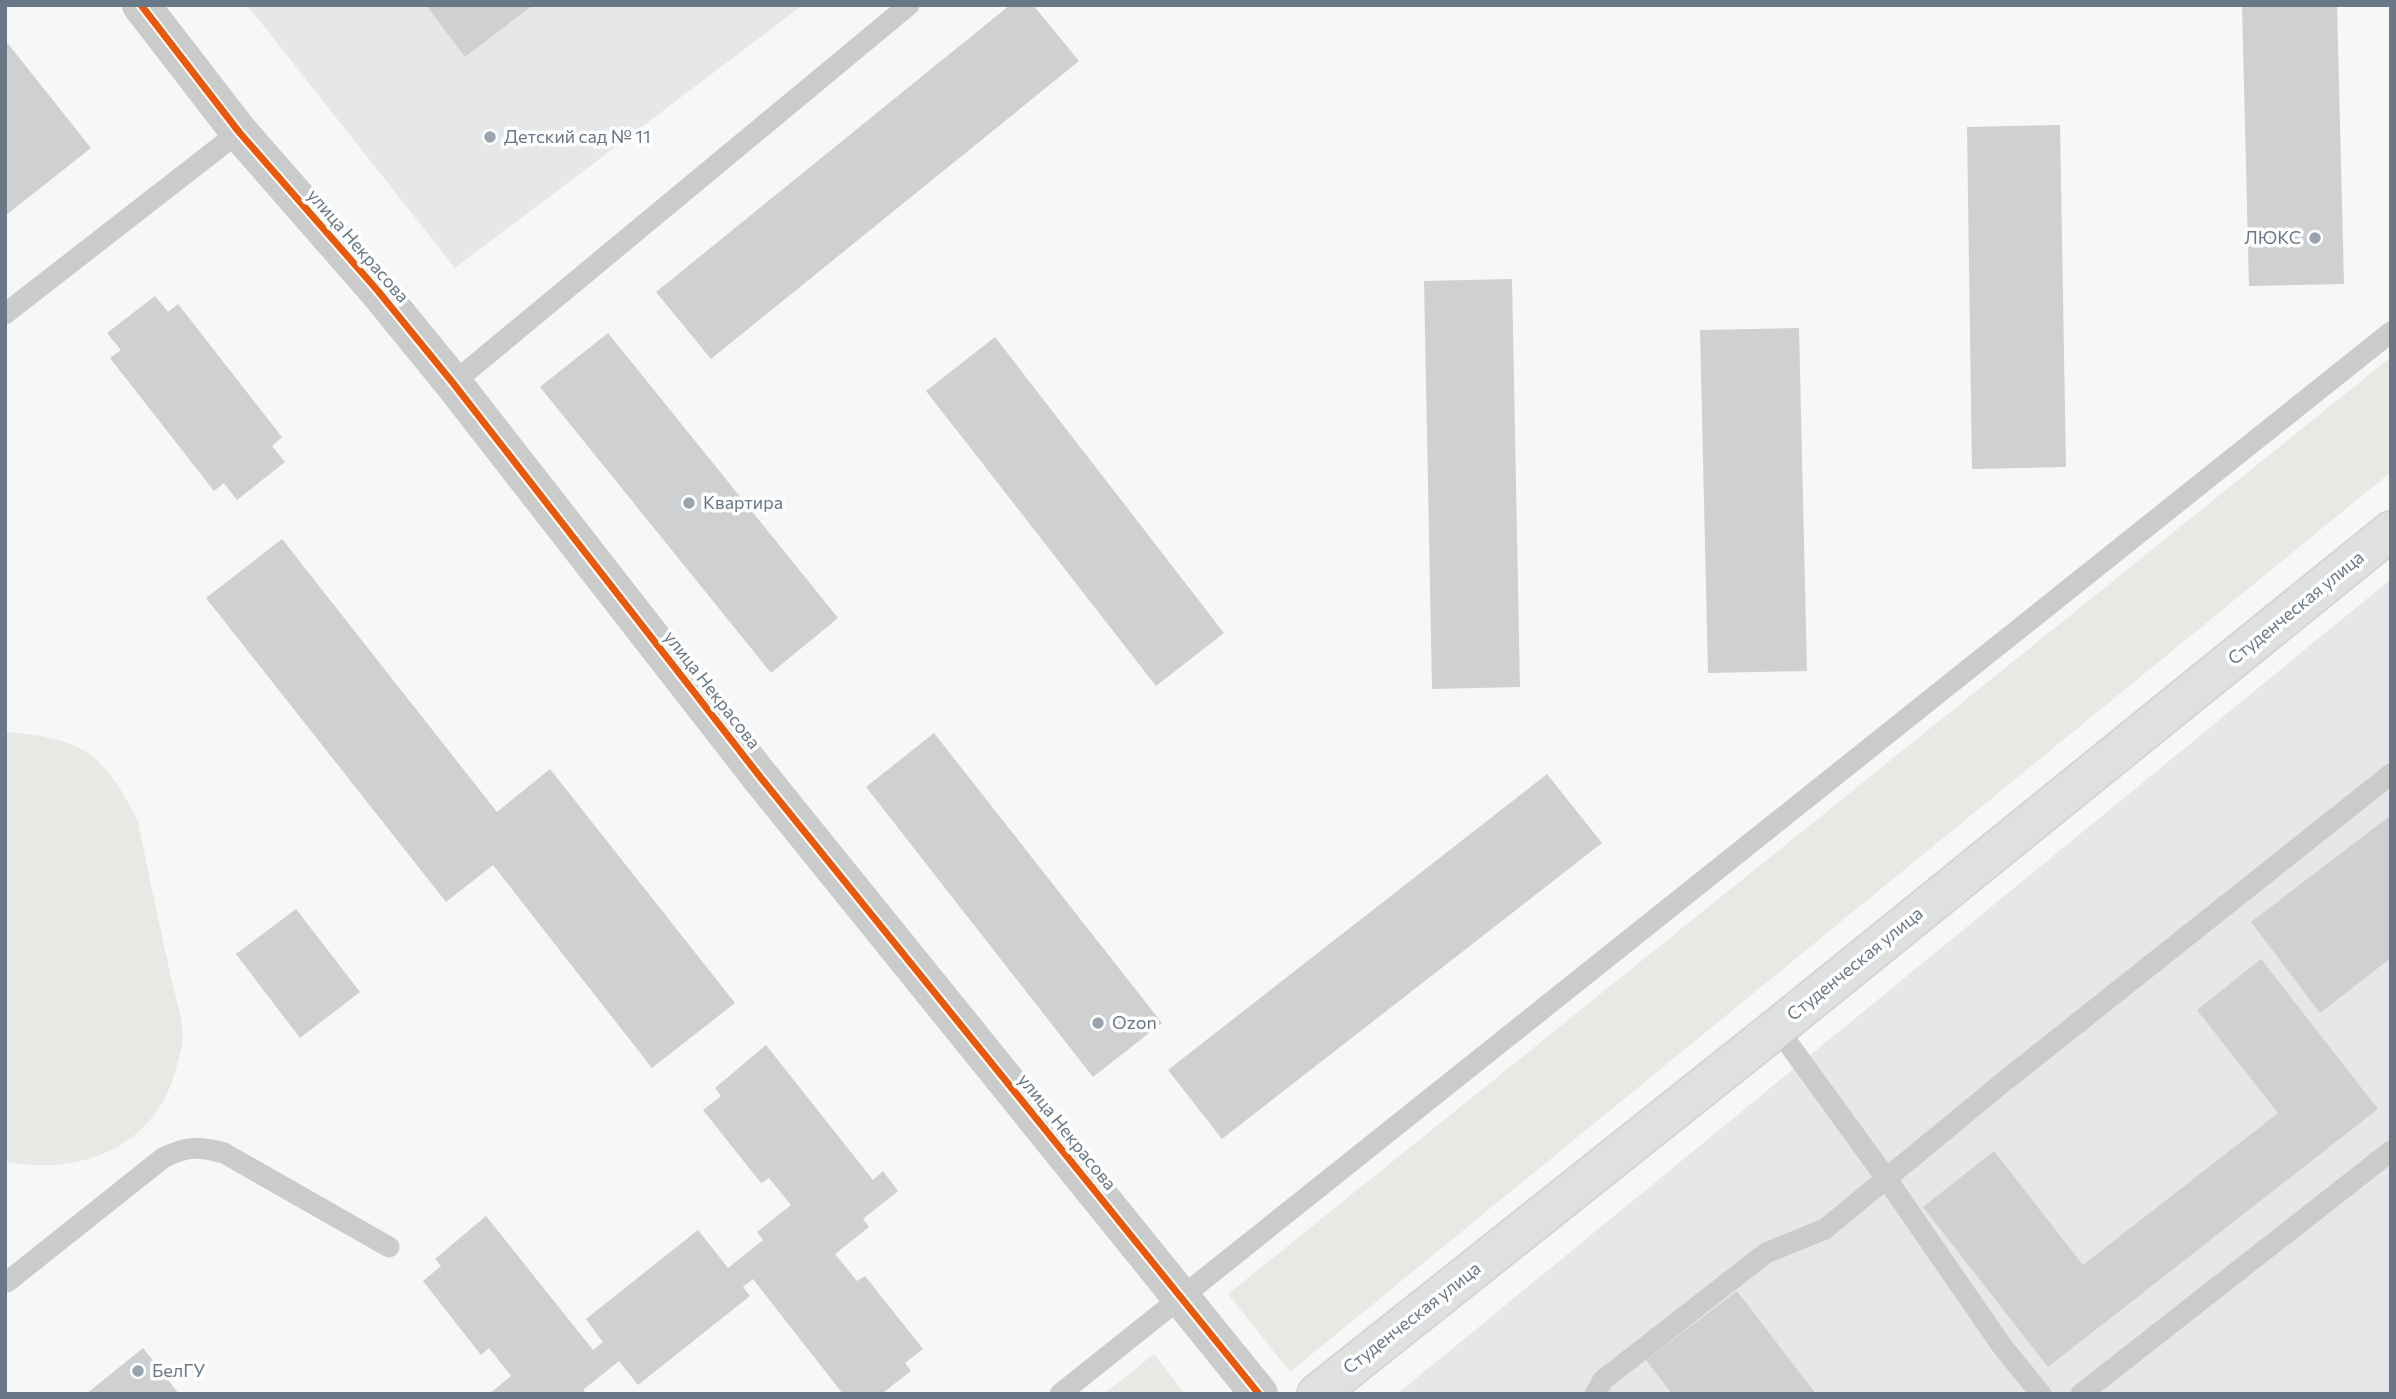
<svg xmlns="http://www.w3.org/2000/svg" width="2396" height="1399" font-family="Commissioner,sans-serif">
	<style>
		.built { fill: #e6e7e8 }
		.green { fill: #e6e9e4 }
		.building { fill: #ced0d1 }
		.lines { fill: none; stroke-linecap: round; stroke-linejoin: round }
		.secondary-casing { stroke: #d4d5d6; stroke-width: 42 }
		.lane { stroke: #cacccc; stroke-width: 21 }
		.street { stroke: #cacccc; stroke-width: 38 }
		.secondary { stroke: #dfe0e0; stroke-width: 38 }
		.cycleway-casing { stroke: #fff; stroke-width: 11 }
		.cycleway { stroke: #e8590c; stroke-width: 7 }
		.poi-dot { fill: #9aa4ae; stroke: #fff; stroke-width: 2.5 }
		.labels { text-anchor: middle; stroke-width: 7; stroke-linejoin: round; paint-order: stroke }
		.poi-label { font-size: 18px; fill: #687886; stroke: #fff; text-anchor: start }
		.street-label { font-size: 18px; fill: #687886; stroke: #fff }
	</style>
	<rect width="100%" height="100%" fill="#f7f7f7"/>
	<path class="built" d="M247 5H803L455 268Z
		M2391 579V1394H1397Z"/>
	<path class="green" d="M2391 357V472L1290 1372 1228 1294Z
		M6 732C83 738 104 753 138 822 148 870 158 919 169 968 173 989 182 1014 183 1036 183 1047 178 1061 175 1072 154 1148 78 1177 5 1161Z
		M1154 1354 1185 1394H1104Z"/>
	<path class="building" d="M426 5H533L465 57Z
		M1010 5H1033L1079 61 711 359 656 292Z
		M2242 5H2337L2344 284 2249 286Z
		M5 40 91 148 5 216Z
		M2060 125 2066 467 1972 469 1967 127Z
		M1512 279 1520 687 1432 689 1424 281Z
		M155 296 168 312 178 304 282 437 272 446 285 462 237 500 224 483 214 491 110 358 121 350 107 333Z
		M1799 328 1807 671 1708 673 1700 330Z
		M608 333 838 618 771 673 540 387Z
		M995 337 1224 633 1156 686 926 391Z
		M282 539 497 812 550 769 735 1003 652 1068 493 865 446 902 206 598Z
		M934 733 1162 1023 1093 1077 866 787Z
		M1547 774 1602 843 1222 1139 1168 1070Z
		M2391 815V958L2320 1013 2251 922Z
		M296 909 360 992 300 1038 236 954Z
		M2261 959 2378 1109 2048 1367 1923 1207 1994 1151 2083 1265 2278 1113 2197 1010Z
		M766 1045 873 1180 883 1171 898 1191 863 1219 869 1227 835 1254 857 1281 865 1276 923 1349 905 1363 911 1371 884 1392 885 1394H843L753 1279 743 1287 750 1296 638 1385 619 1361 583 1390 587 1394H489L511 1376 489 1348 481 1355 423 1281 441 1266 435 1259 486 1216 593 1350 603 1342 608 1349 586 1319 698 1230 728 1268 763 1240 757 1232 791 1205 769 1178 761 1183 703 1110 721 1096 715 1088Z
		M1737 1291 1816 1394H1672L1646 1360Z
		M143 1348 179 1394H86Z"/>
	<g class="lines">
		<g class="secondary-casing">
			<path id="secondary" d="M1317 1394 1777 1028 2391 531"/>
		</g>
		<path class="lane" d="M5 314 239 132
			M453 383 909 5
			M1777 1028 1886 1178 2002 1346 2041 1394
			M5 1279 7 1282 163 1158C187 1146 198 1146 224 1153L389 1247
			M1060 1394 2391 332
			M1595 1394 1603 1380 1766 1253 1825 1229 2001 1084 2391 774
			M2081 1394 2391 1151"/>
		<path class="street" d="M141 5 239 132 378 291 453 383 761 778 1259 1394"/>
		<use href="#secondary" class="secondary"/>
		<g class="cycleway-casing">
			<path id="cycleway" d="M141 5 239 132 378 291 453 383 761 778 1259 1394"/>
		</g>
		<use href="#cycleway" class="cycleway"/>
	</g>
	<g class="poi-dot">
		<circle cx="490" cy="137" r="7"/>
		<circle cx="2315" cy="238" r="7"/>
		<circle cx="689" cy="503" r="7"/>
		<circle cx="1098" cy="1023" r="7"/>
		<circle cx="138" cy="1371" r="7"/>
	</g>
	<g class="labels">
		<g class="poi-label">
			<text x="504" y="143">Детский сад № 11</text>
			<text x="2301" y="244" text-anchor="end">ЛЮКС</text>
			<text x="703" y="509">Квартира</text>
			<text x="1112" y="1029">Ozon</text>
			<text x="152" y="1377">БелГУ</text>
		</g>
		<g class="street-label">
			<text transform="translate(358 246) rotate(49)" y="6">улица Некрасова</text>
			<text transform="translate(2296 608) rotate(-39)" y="6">Студенческая улица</text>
			<text transform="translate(712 690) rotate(52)" y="6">улица Некрасова</text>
			<text transform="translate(1855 964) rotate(-39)" y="6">Студенческая улица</text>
			<text transform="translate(1067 1132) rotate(51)" y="6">улица Некрасова</text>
			<text transform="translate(1412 1318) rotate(-38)" y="6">Студенческая улица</text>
		</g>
	</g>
	<rect width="2396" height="1399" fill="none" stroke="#687886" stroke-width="14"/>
</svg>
